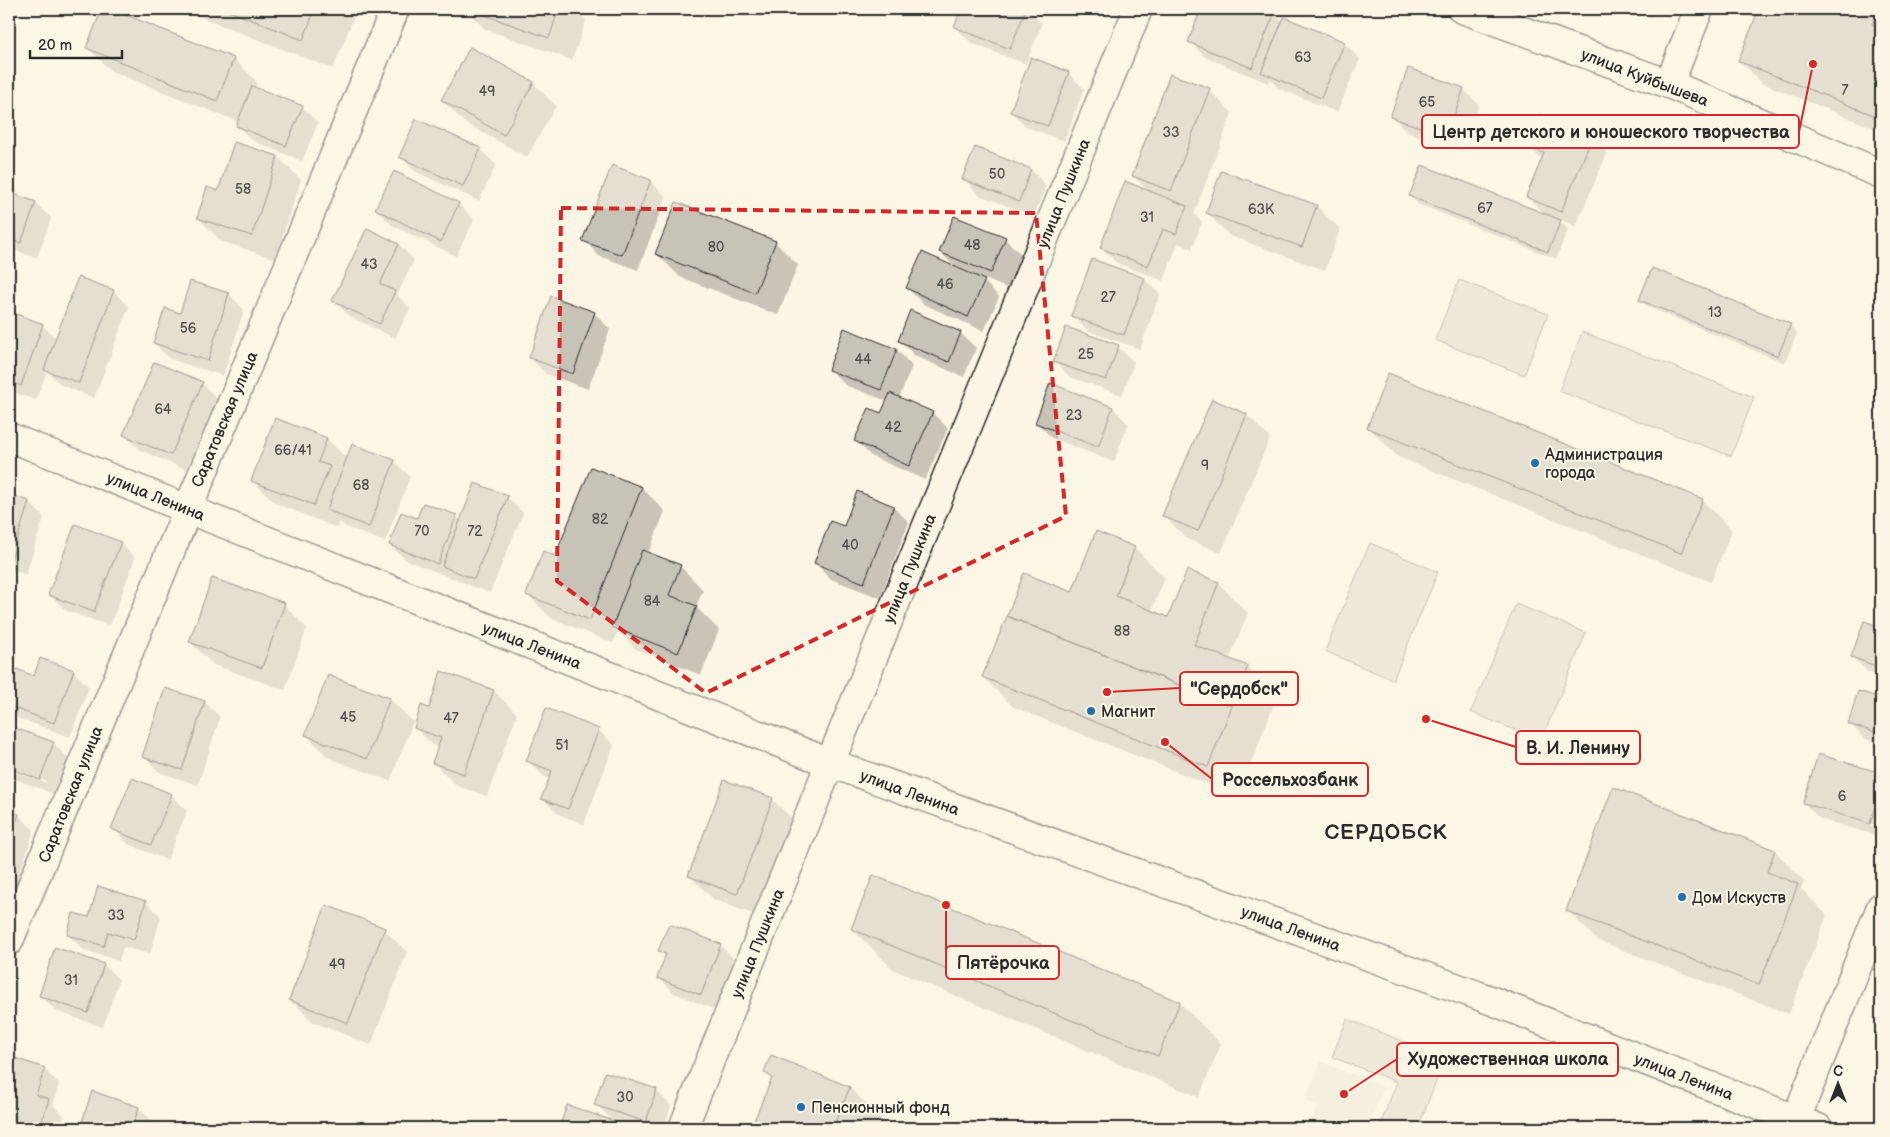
<svg xmlns="http://www.w3.org/2000/svg" width="1890" height="1137" font-family="'Balsamiq Sans',sans-serif">
	<style>
		.built { fill: #ece6d7 }
		.green { fill: #ded8ca; stroke: #84827a }
		.shadow { fill: #0003; fill-rule: evenodd }
		.building { fill: #c8c3b7; stroke: #2b2b2b }
		.lines { fill: none; stroke-linecap: round; stroke-linejoin: round }
		.minor-casing { stroke: #2b2b2b; stroke-width: 31 }
		.minor { stroke: #fcf5e5; stroke-width: 28 }
		.marked { fill: none; stroke: #d62828; stroke-width: 4; stroke-dasharray: 10 6; stroke-linejoin: round }
		.poi-dot { fill: #1f6fb2; stroke: #fcf5e5; stroke-width: 2 }
		.labels { text-anchor: middle; stroke-width: 4; stroke-linejoin: round; paint-order: stroke }
		.number-label { font-size: 14px; fill: #52514e }
		.street-label { font-size: 16px; fill: #2b2b2b; stroke: #fcf5e5 }
		.poi-label { font-size: 16px; fill: #2b2b2b; stroke: #fcf5e5; text-anchor: start }
		.district-label { font-size: 21px; font-weight: bold; letter-spacing: 1px; fill: #2b2b2b; stroke: #fcf5e5 }
		.leader { fill: none; stroke: #d62828; stroke-width: 2 }
		.callout-dot { fill: #d62828; stroke: #fcf5e5; stroke-width: 2 }
		.callout { fill: #fcf5e5; stroke: #d62828; stroke-width: 2 }
		.callout-label { font-size: 18px; text-anchor: middle; font-weight: bold; fill: #2b2b2b }
	</style>
	<rect width="100%" height="100%" fill="#fcf5e5"/>
	<filter id="ink" filterUnits="userSpaceOnUse"><feTurbulence type="fractalNoise" baseFrequency=".02" numOctaves="2"/><feDisplacementMap in="SourceGraphic" scale="10" xChannelSelector="R" yChannelSelector="G"/><feConvolveMatrix kernelMatrix="1 2 1 2 8 2 1 2 1" color-interpolation-filters="sRGB"/></filter>
	<g filter="url(#ink)">
		<path class="built" d="M1321 1062 1384 1087 1367 1128H1309L1318 1106 1305 1100Z"/>
		<path class="green" d="M1459 280 1548 314 1524 375 1435 340Z
			M1582 332 1754 397 1731 456 1559 391Z
			M1370 543 1438 572 1393 680 1325 651Z
			M1516 604 1586 633 1541 741 1471 712Z
			M1347 1019 1445 1058 1418 1128H1379L1397 1082 1332 1057Z"/>
		<path class="shadow" d="M103 9H108L234 59 257 82 254 88 302 107 318 123 302 161 253 141 238 126 239 122 111 71 88 48Z
			M181 9H357L333 69Z
			M465 9H575L586 20 572 60 485 29Z
			M963 9H1027L1042 23 1026 64 971 43 956 27Z
			M1090 9H1108L1106 15Z
			M1203 9H1263L1274 13 1284 23 1344 43 1360 59 1337 112 1278 88 1270 79 1268 83 1205 57 1190 42Z
			M1631 9H1655L1651 17Z
			M1760 9H1881V131L1762 83 1739 60Z
			M1068 73 1084 89 1064 141 1027 127 1011 112Z
			M533 83 556 106 527 157 465 123 442 100Z
			M1463 89 1479 105 1462 151 1407 132 1392 116Z
			M1209 90 1232 113 1194 214 1202 222 1192 249 1178 243 1164 281 1117 263 1101 247 1150 192 1133 176Z
			M1592 137 1607 153 1576 226 1558 219 1568 229 1556 259 1418 204 1410 196 1546 215 1527 197 1543 161 1528 146Z
			M480 149 496 165 479 201 416 172 400 157Z
			M278 157 301 180 275 259 221 241 198 218 219 192Z
			M1031 170 1046 185 1034 216 979 195 964 179Z
			M394 172 459 204 474 220 456 256 392 225 376 209Z
			M650 181 666 197 638 270 599 256 584 240Z
			M9 193 35 203 51 218 37 258 9 248Z
			M1316 206 1340 229 1325 270 1230 236 1207 213Z
			M1005 239 1021 254 1007 288 980 277 999 297 984 331 923 304 907 288 958 270 940 252Z
			M775 242 798 265 778 315 680 277 657 254Z
			M399 245 414 260 397 295 410 308 395 338 349 316 333 300Z
			M1144 279 1160 294 1140 349 1088 331 1072 315Z
			M113 291 129 307 94 398 61 385 47 371 36 400 9 391V321L11 314 42 325 57 339Z
			M229 294 244 310 223 376 170 359 154 343 180 314Z
			M1640 300 1790 325 1797 333 1785 363 1648 307Z
			M594 313 610 329 588 389 546 374 530 358Z
			M845 330 897 350 912 366 899 398 932 413 948 428 925 480 871 456 856 441 881 414 887 401 845 385 830 369Z
			M960 333 976 348 964 377 915 356 899 340Z
			M1118 347 1134 362 1122 395 1070 377 1055 362Z
			M202 383 217 399 187 470 140 450 125 435Z
			M1051 385 1113 408 1128 424 1114 462 1052 438 1037 423Z
			M1213 401 1247 415 1270 438 1221 553 1187 539 1164 516Z
			M276 420 327 439 347 459 394 461 410 477 385 542 344 526 340 522 337 528 275 503 252 480Z
			M1368 427 1702 500 1732 530 1711 582 1398 457Z
			M591 468 642 488 665 511 648 554 680 566 703 590 696 607 719 630 701 675 636 649 618 631 613 643 551 618 528 595 556 557Z
			M9 496 29 502 44 517 26 574 9 569Z
			M507 497 523 513 490 593 459 581 455 577 454 579 406 560 390 545 418 520 456 516 461 521Z
			M893 507 909 522 880 598 831 579 815 563 844 527Z
			M1097 533 1135 548 1165 578 1151 612 1169 619 1218 583 1248 613 1229 660 1247 667 1277 697 1238 796 1013 707 983 677 1073 594Z
			M120 543 135 558 110 626 65 610 50 594Z
			M284 605 307 628 285 690 214 665 190 642Z
			M1865 622 1881 629V677L1868 672 1852 657Z
			M9 648 14 653 9 668 34 678 73 671 89 687 70 737 9 715Z
			M494 691 517 714 487 796 457 786 433 762 438 750 415 728 430 709Z
			M1859 693 1881 700V744L1865 739 1850 724Z
			M390 699 413 722 390 781 329 758 306 735Z
			M205 702 220 717 198 785 159 772 144 756Z
			M9 727 53 743 69 759 55 794 9 777V770L45 783 46 781 9 767Z
			M598 730 614 745 584 824 558 814 543 798 550 779 543 776 527 760Z
			M1819 756 1881 775V837L1820 819 1804 803ZM1821 808 1876 825V827L1821 810Z
			M171 795 187 811 167 860 128 844 113 828Z
			M772 799 795 822 760 917 713 899 690 876Z
			M9 812 18 815 34 830 17 882 9 879Z
			M1775 851 1804 881 1801 889 1827 915 1789 1014 1597 940 1567 910Z
			M874 876 1180 1003 1221 1044 1199 1097 894 970 852 929Z
			M146 902 161 917 150 954 123 947 119 961 84 950 68 935 90 919Z
			M384 929 407 952 371 1045 313 1022 290 999Z
			M720 945 736 961 716 1010 674 993 659 978 666 957 660 951Z
			M104 965 119 980 103 1027 56 1011 40 995Z
			M772 1056 850 1088 890 1128H752L773 1079 765 1072Z
			M10 1058 44 1069 59 1084 53 1105 64 1116 60 1128H9Z
			M656 1090 671 1106 664 1128H637L630 1126 633 1128H560L568 1106 614 1122 596 1104Z
			M93 1093 139 1108 154 1123 153 1128H81Z"/>
		<path class="building" d="M102 9H111L234 58 217 101 86 48Z
			M224 9H315L303 40Z
			M468 9H559L549 38Z
			M961 9H1026L1010 49 954 27Z
			M1201 9H1266L1275 12 1252 68 1188 42Z
			M1759 9H1878L1872 24 1881 28V118L1738 61Z
			M1284 17 1345 42 1321 98 1261 72Z
			M470 47 534 82 504 135 441 100Z
			M1031 57 1069 72 1048 126 1010 112Z
			M1408 68 1464 88 1447 136 1390 117Z
			M1170 74 1210 88 1171 191 1132 176Z
			M252 86 303 106 286 146 236 126Z
			M1539 114 1593 136 1561 212 1526 197 1544 153 1526 146Z
			M416 119 481 148 463 186 399 157Z
			M234 142 278 156 252 236 197 218 207 187 218 191Z
			M975 147 1031 169 1019 202 962 179Z
			M612 165 651 180 622 255 582 241Z
			M1422 165 1561 220 1548 252 1409 196Z
			M394 171 459 203 441 242 375 209Z
			M1221 171 1317 205 1302 247 1206 213Z
			M1125 181 1187 206 1176 234 1163 229 1148 266 1100 248Z
			M9 192 36 202 21 243 9 239Z
			M676 202 776 241 755 293 655 254Z
			M954 216 1006 237 991 273 939 252Z
			M367 228 399 244 380 284 395 291 380 324 332 301Z
			M922 252 985 280 968 317 906 288Z
			M1092 259 1145 278 1124 335 1071 316Z
			M1652 268 1791 324 1778 356 1639 300Z
			M78 277 114 290 79 383 44 370Z
			M190 281 229 293 208 361 153 343 165 308 180 313Z
			M551 296 595 312 573 374 529 358Z
			M910 310 961 332 949 362 898 341Z
			M11 312 43 324 21 386 9 381V317Z
			M1066 327 1119 345 1106 380 1053 362Z
			M844 328 897 349 881 390 828 370Z
			M154 362 203 382 171 455 123 435Z
			M1388 373 1703 499 1681 553 1367 428Z
			M1050 383 1113 407 1098 447 1035 423Z
			M890 393 933 412 909 466 854 441 869 408 881 413Z
			M1212 399 1247 414 1198 531 1162 516Z
			M275 418 327 438 318 462 330 466 314 505 251 481Z
			M352 444 395 460 369 527 327 510Z
			M591 467 642 487 590 620 526 595 543 551 555 556Z
			M475 483 508 496 474 579 442 566Z
			M857 491 894 506 864 583 814 563 830 521 844 526Z
			M9 494 29 501 11 560 9 559Z
			M423 503 457 515 438 564 389 545 401 512 417 518Z
			M75 524 121 542 94 612 48 595Z
			M1096 531 1135 547 1116 596 1168 617 1187 570 1219 582 1194 645 1248 666 1232 706 1007 616 1024 573 1072 592Z
			M642 550 681 565 669 595 697 606 678 653 612 627Z
			M212 578 285 603 262 668 189 642Z
			M1007 616 1232 706 1208 767 982 677Z
			M1864 621 1881 627V668L1851 657Z
			M40 658 74 670 54 723 9 706V666L34 676Z
			M441 671 494 690 464 774 432 763 441 738 414 728 421 705 429 708Z
			M328 675 390 698 367 759 305 735Z
			M165 688 205 701 182 770 142 757Z
			M1858 691 1881 698V734L1848 724Z
			M546 708 599 729 568 809 541 799 552 771 526 761Z
			M9 726 54 742 40 780 9 768Z
			M1818 754 1881 773V788L1870 824 1803 803Z
			M132 778 172 794 151 845 111 829Z
			M724 780 773 798 737 894 688 876Z
			M1613 787 1775 850 1767 872 1798 884 1759 985 1566 911Z
			M9 810 19 814 9 844Z
			M873 875 1180 1002 1158 1056 851 929Z
			M98 886 146 901 134 940 108 932 104 946 67 935 73 913 89 917Z
			M326 905 385 928 348 1023 289 1000Z
			M669 924 721 944 701 995 657 978 666 954 658 951Z
			M55 947 104 964 88 1013 39 996Z
			M771 1055 850 1087 833 1128H751L772 1078 764 1072Z
			M9 1056 45 1068 36 1095 49 1099 40 1128H9Z
			M605 1072 657 1089 646 1122 594 1105Z
			M92 1091 139 1107 132 1128H80Z
			M567 1105 634 1128H559Z"/>
		<g class="lines">
			<g class="minor-casing">
				<path id="minor" d="M1462 9 1669 84 1881 174
					M1669 84 1699 9
					M9 437 187 509 830 763 1477 995 1818 1128
					M9 941 395 9
					M1796 1119 1881 907
					M683 1128 830 763 1138 9"/>
			</g>
			<use href="#minor" class="minor"/>
		</g>
	</g>
	<path d="M0 0H1890V1137H0ZM561 208 1036 213 1066 516 706 693 557 581Z" fill="#fcf5e5" fill-opacity=".55" fill-rule="evenodd"/>
	<path class="marked" d="M561 208 1036 213 1066 516 706 693 557 581Z"/>
	<g class="poi-dot">
		<circle cx="1535" cy="463" r="5"/>
		<circle cx="1091" cy="711" r="5"/>
		<circle cx="1682" cy="897" r="5"/>
		<circle cx="801" cy="1107" r="5"/>
	</g>
	<g class="labels">
		<g class="number-label">
			<text x="1303" y="62">63</text>
			<text x="1845" y="95">7</text>
			<text x="487" y="96">49</text>
			<text x="1427" y="107">65</text>
			<text x="1171" y="137">33</text>
			<text x="997" y="179">50</text>
			<text x="243" y="194">58</text>
			<text x="1485" y="213">67</text>
			<text x="1261" y="214">63К</text>
			<text x="1147" y="222">31</text>
			<text x="972" y="250">48</text>
			<text x="716" y="252">80</text>
			<text x="369" y="269">43</text>
			<text x="945" y="289">46</text>
			<text x="1108" y="302">27</text>
			<text x="1715" y="317">13</text>
			<text x="188" y="333">56</text>
			<text x="1086" y="359">25</text>
			<text x="863" y="364">44</text>
			<text x="163" y="414">64</text>
			<text x="1074" y="420">23</text>
			<text x="893" y="432">42</text>
			<text x="293" y="455">66/41</text>
			<text x="1205" y="470">9</text>
			<text x="361" y="490">68</text>
			<text x="600" y="524">82</text>
			<text x="422" y="536">70</text>
			<text x="475" y="536">72</text>
			<text x="850" y="550">40</text>
			<text x="652" y="606">84</text>
			<text x="1122" y="636">88</text>
			<text x="348" y="722">45</text>
			<text x="451" y="723">47</text>
			<text x="562" y="750">51</text>
			<text x="1842" y="801">6</text>
			<text x="116" y="920">33</text>
			<text x="337" y="969">49</text>
			<text x="71" y="985">31</text>
			<text x="625" y="1102">30</text>
		</g>
		<g class="street-label">
			<text transform="translate(1645 77) rotate(21)" y="6">улица Куйбышева</text>
			<text transform="translate(1063 193) rotate(-68)" y="6">улица Пушкина</text>
			<text transform="translate(224 419) rotate(-67)" y="6">Саратовская улица</text>
			<text transform="translate(156 496) rotate(22)" y="6">улица Ленина</text>
			<text transform="translate(909 568) rotate(-68)" y="6">улица Пушкина</text>
			<text transform="translate(532 645) rotate(21)" y="6">улица Ленина</text>
			<text transform="translate(910 792) rotate(20)" y="6">улица Ленина</text>
			<text transform="translate(70 794) rotate(-68)" y="6">Саратовская улица</text>
			<text transform="translate(1291 928) rotate(20)" y="6">улица Ленина</text>
			<text transform="translate(757 943) rotate(-68)" y="6">улица Пушкина</text>
			<text transform="translate(1684 1076) rotate(21)" y="6">улица Ленина</text>
		</g>
		<g class="poi-label">
			<text x="1545" y="460">Администрация<tspan x="1545" dy="18">города</tspan></text>
			<text x="1101" y="717">Магнит</text>
			<text x="1692" y="903">Дом Искуств</text>
			<text x="811" y="1113">Пенсионный фонд</text>
		</g>
		<g class="district-label">
			<text x="1386" y="839">СЕРДОБСК</text>
		</g>
	</g>
	<path class="leader" d="M1813 64L1799 132M1107 692L1180 688M1426 719L1516 747M1165 742L1212 779M946 905L946 963M1344 1094L1397 1059"/>
	<g class="callout-dot">
		<circle cx="1813" cy="64" r="5"/>
		<circle cx="1107" cy="692" r="5"/>
		<circle cx="1426" cy="719" r="5"/>
		<circle cx="1165" cy="742" r="5"/>
		<circle cx="946" cy="905" r="5"/>
		<circle cx="1344" cy="1094" r="5"/>
	</g>
	<g class="callout">
		<rect x="1422" y="115" width="377" height="33" rx="5"/>
		<rect x="1180" y="672" width="118" height="33" rx="5"/>
		<rect x="1516" y="731" width="124" height="33" rx="5"/>
		<rect x="1212" y="763" width="156" height="33" rx="5"/>
		<rect x="946" y="946" width="113" height="33" rx="5"/>
		<rect x="1397" y="1043" width="221" height="33" rx="5"/>
	</g>
	<g class="callout-label">
		<text x="1611" y="138">Центр детского и юношеского творчества</text>
		<text x="1239" y="695">"Сердобск"</text>
		<text x="1578" y="754">В. И. Ленину</text>
		<text x="1290" y="786">Россельхозбанк</text>
		<text x="1003" y="969">Пятёрочка</text>
		<text x="1508" y="1065">Художественная школа</text>
	</g>
	<rect width="1890" height="1137" fill="none" stroke="#fcf5e5" stroke-width="30"/>
	<rect x="15" y="15" width="1860" height="1107" fill="none" stroke="#2b2b2b" stroke-width="2" filter="url(#ink)"/>
	<g transform="translate(1838 1084)" stroke="#fcf5e5" stroke-width="4" paint-order="stroke">
	<path d="M0-4L9 19L0 12L-9 19Z" fill="#2b2b2b"/>
	<text y="-8" font-size="14" font-weight="bold" text-anchor="middle" fill="#2b2b2b">С</text>
	</g>
	<path d="M30 50v8h92v-8" fill="none" stroke="#2b2b2b" stroke-width="2.5"/>
	<text x="38" y="50" font-size="15" fill="#2b2b2b" stroke="#fcf5e5" stroke-width="4" paint-order="stroke">20 m</text>
</svg>
